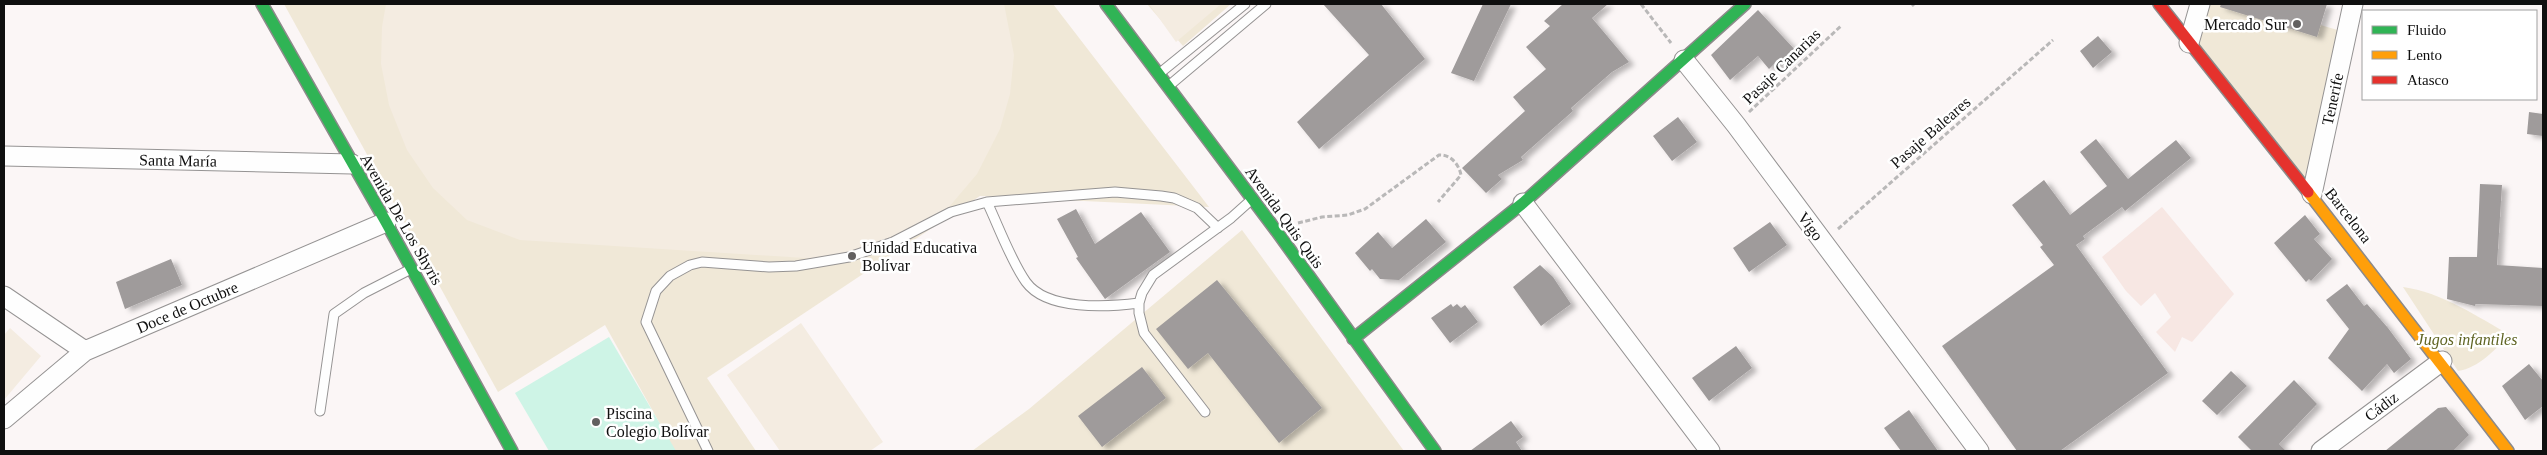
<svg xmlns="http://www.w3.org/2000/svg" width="2547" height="455" font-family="'Times New Roman',serif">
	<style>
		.farmland { fill: #f7e7e3 }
		.green { fill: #f0e8d7 }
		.pitch { fill: #f4ece1 }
		.water { fill: #cef4e6 }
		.building { fill: #9f9b9b; filter: url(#shadow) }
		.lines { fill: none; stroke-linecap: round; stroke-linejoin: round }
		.lane-casing { stroke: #959393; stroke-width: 11 }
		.street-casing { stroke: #959393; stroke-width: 21 }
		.fast-casing { stroke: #8c8a8a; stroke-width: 14 }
		.slow-casing { stroke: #8c8a8a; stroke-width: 14 }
		.jam-casing { stroke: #8c8a8a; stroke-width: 14 }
		.path { stroke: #b9b8b8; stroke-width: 3; stroke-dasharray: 5 2.5; stroke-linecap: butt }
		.lane { stroke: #fefefe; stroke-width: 9 }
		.street { stroke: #fefefe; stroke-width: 19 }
		.fast { stroke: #30b455; stroke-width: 11 }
		.slow { stroke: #ff9f0a; stroke-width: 11 }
		.jam { stroke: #e5322d; stroke-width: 11 }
		.poi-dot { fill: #626060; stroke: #fff; stroke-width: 2 }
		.labels { text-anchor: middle; stroke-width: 5; stroke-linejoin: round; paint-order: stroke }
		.poi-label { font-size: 16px; fill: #0f0f0f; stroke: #fff; text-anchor: start }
		.street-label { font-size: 16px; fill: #0f0f0f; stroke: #fff }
		.park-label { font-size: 16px; font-style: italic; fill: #5f6423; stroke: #fff }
	</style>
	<defs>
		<filter id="shadow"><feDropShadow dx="5.5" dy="3" stdDeviation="2.5" flood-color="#0004"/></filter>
	</defs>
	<rect width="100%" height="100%" fill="#fbf6f6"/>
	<path class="farmland" d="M2162 207 2234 294 2192 342 2182 337 2175 352 2156 332 2171 317 2155 293 2141 306 2126 291 2102 257Z"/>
	<path class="green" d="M284 4H1053L1209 207 980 196 707 378 756 451H675L605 325 498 392Z
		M1147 4H1231L1183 46Z
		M2208 4H2248L2341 31 2308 183 2196 42Z
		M1242 230 1404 451H972L1029 409Z
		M2403 287C2441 292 2478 317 2510 335 2495 349 2479 368 2458 371Z"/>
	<path class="pitch" d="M386 4H1004L1014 55 1010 94 1000 129 977 174 949 207 885 243 821 259 520 240 467 220 433 188 407 150 389 105 381 64 382 27Z
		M1149 4H1221L1176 42Z
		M801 323 883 442 870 451H780L727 375Z
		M10 328 41 356 4 400V335Z"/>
	<path class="water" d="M609 337 676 451H549L515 393Z"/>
	<path class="building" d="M1323 4H1381L1425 59 1319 149 1297 122 1369 55Z
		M1483 4H1511L1474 81 1451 73Z
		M1563 4H1608L1592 18 1629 62 1612 72 1571 108 1573 111 1521 157 1523 160 1498 175 1502 179 1486 193 1462 168 1525 111 1513 97 1546 69 1526 47 1550 26 1544 21Z
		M2221 4H2327L2317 37 2220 7Z
		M1758 10 1797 52 1778 67 1774 64 1769 69 1758 56 1730 80 1711 55Z
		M2098 36 2112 52 2093 68 2080 51Z
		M2529 112 2543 114V136L2527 134Z
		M1678 117 1697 142 1672 161 1653 136Z
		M2096 139 2128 179 2176 140 2191 158 2125 211 2122 207 2083 236 2085 239 2076 245 2168 373 2060 451H2017L1942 346 2054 265 2040 247 2043 245 2012 205 2044 180 2070 215 2107 186 2080 152Z
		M2480 184 2502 185 2497 265 2543 268V306L2475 304V306L2447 299 2449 257H2477Z
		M1076 209 1095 244 1141 212 1170 252 1105 299 1076 258 1078 257 1057 219Z
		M2305 215 2320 234 2314 239 2332 259 2311 281 2309 279 2306 282 2274 243Z
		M1426 219 1446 242 1399 280 1380 279 1372 269 1370 271 1355 253 1378 232 1392 248Z
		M1770 222 1787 245 1749 272 1733 248Z
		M171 259 182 285 125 309 116 282Z
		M1540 265 1553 277 1571 304 1541 326 1513 287Z
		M1217 280 1322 408 1279 443 1208 353 1188 369 1156 329Z
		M2347 284 2364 306 2367 304 2388 328 2411 359 2394 373 2387 364 2362 391 2328 358 2349 329 2326 300Z
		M1451 304 1453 307 1457 304 1461 308 1465 305 1478 322 1450 343 1431 318Z
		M1736 346 1752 368 1709 401 1692 378Z
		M2529 364 2543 381V406L2525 420 2502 386Z
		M1142 367 1166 398 1102 447 1078 416Z
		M2231 371 2247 386 2217 415 2202 401Z
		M2294 380 2317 404 2279 444 2286 451H2252L2238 437Z
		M2446 407 2469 435 2453 451H2385L2438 408Z
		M1909 410 1938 451H1901L1884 428Z
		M1511 421 1523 437 1516 442 1522 451H1470Z"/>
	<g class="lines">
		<g class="lane-casing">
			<path id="lane" d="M1160 73 1245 4
				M1171 84 1266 4
				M987 202C998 225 1011 261 1026 282 1047 311 1108 307 1139 303
				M320 411 334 314 364 293 409 270
				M1205 412 1144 333 1139 313V303L1142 293 1153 275 1231 218 1250 201
				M708 451 646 322 656 291 670 276 690 265 702 262 769 267 796 266 849 257 893 242 951 212 987 202 1115 192 1161 196 1174 198 1197 208 1218 228"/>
		</g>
		<g class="street-casing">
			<path id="street" d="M2189 43 2200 4
				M1684 60 1736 125 1979 451
				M4 156 352 164
				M2312 194 2353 4
				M1523 203 1710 451
				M4 296 85 351
				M4 419 85 351 386 222
				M2321 451 2442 361"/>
		</g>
		<g class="fast-casing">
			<path id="fast" d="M262 4 386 222 512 451
				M1106 4 1278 233 1435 451
				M1353 339 1523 203 1745 4"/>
		</g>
		<g class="slow-casing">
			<path id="slow" d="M2308 192 2508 451"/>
		</g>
		<g class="jam-casing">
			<path id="jam" d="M2159 4 2308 192"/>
		</g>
		<path class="path" d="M1641 4 1671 43
			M1912 4 1914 6
			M1749 112 1842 25
			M1298 223 1322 217 1348 215 1365 209 1439 155C1450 154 1459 164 1461 175L1438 202
			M1838 229 2053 40"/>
		<use href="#lane" class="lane"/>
		<use href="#street" class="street"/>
		<use href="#fast" class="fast"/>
		<use href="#slow" class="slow"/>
		<use href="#jam" class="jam"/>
	</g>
	<g class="poi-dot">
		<circle cx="2297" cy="24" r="5"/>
		<circle cx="852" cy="256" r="5"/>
		<circle cx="596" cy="422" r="5"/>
	</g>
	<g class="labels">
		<g class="poi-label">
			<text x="2287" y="30" text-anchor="end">Mercado Sur</text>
			<text x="862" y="253">Unidad Educativa<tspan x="862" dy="18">Bolívar</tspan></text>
			<text x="606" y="419">Piscina<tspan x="606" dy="18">Colegio Bolívar</tspan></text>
		</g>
		<g class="street-label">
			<text transform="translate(1781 66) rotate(-44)" y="6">Pasaje Canarias</text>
			<text transform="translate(2332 99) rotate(-78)" y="6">Tenerife</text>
			<text transform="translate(1930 132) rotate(-41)" y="6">Pasaje Baleares</text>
			<text transform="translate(178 160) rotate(1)" y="6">Santa María</text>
			<text transform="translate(2349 215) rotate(52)" y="6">Barcelona</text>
			<text transform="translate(1285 217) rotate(54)" y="6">Avenida Quis Quis</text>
			<text transform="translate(402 219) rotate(60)" y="6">Avenida De Los Shyris</text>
			<text transform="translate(1811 226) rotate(54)" y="6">Vigo</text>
			<text transform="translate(187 307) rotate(-23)" y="6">Doce de Octubre</text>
			<text transform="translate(2381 406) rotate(-37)" y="6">Cádiz</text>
		</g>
		<g class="park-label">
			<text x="2467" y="345">Jugos infantiles</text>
		</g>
	</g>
	<rect width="2547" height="455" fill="none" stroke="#0f0f0f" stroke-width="10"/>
	<rect x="2362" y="10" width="175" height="90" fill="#ffffff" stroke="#9f9f9f"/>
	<rect x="2372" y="26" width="25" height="8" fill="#30b455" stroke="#9f9f9f"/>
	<text x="2407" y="35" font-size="15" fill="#0f0f0f">Fluido</text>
	<rect x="2372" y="51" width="25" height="8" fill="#ff9f0a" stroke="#9f9f9f"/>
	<text x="2407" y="60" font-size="15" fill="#0f0f0f">Lento</text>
	<rect x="2372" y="76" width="25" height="8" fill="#e5322d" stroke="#9f9f9f"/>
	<text x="2407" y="85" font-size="15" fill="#0f0f0f">Atasco</text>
</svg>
